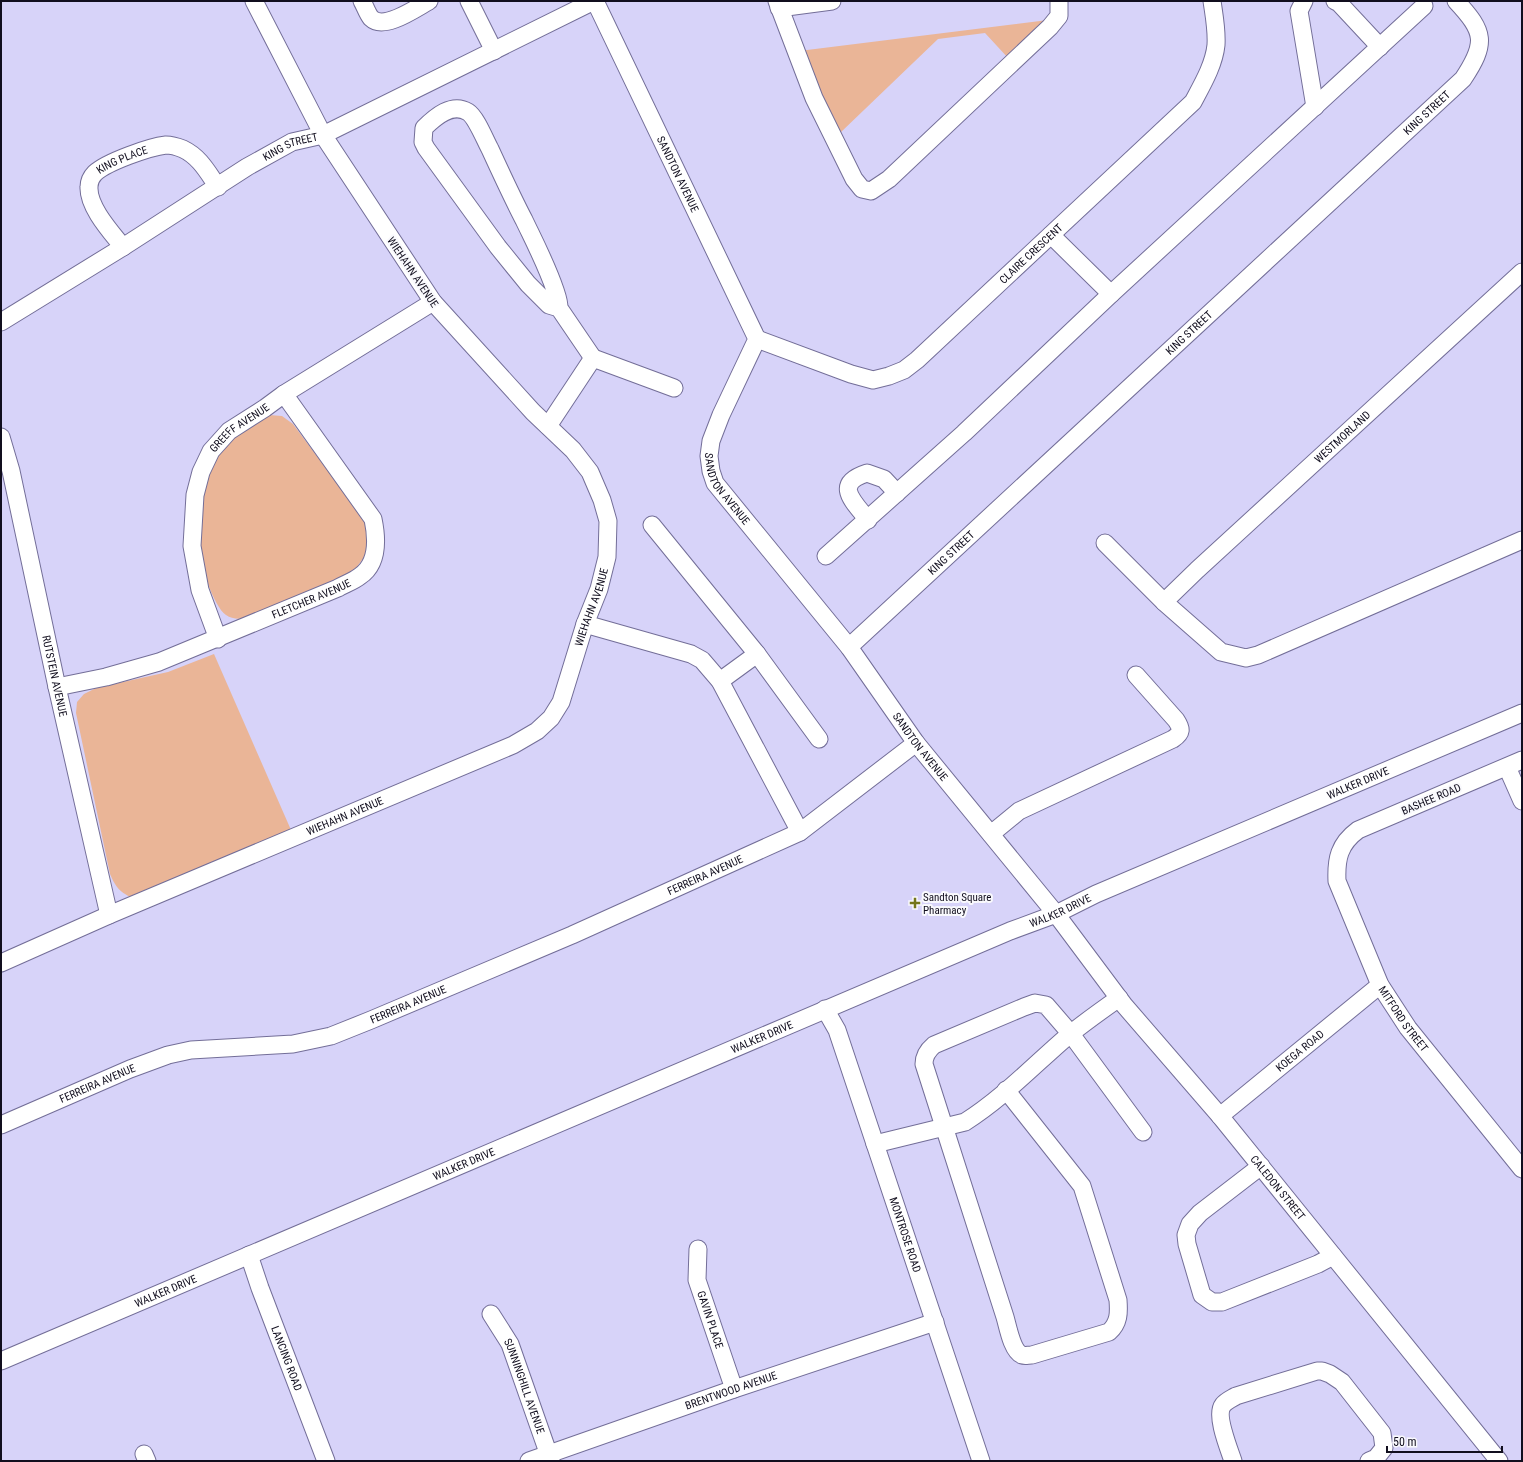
<svg xmlns="http://www.w3.org/2000/svg" width="1523" height="1462" font-family="'Roboto Condensed',sans-serif">
	<style>
		.green { fill: #eab597 }
		.lines { fill: none; stroke-linecap: round; stroke-linejoin: round }
		.minor-casing { stroke: #736e98; stroke-width: 19 }
		.minor { stroke: #fff; stroke-width: 17 }
		.poi-dot { fill: #74751c; stroke: #f9f9fd; stroke-width: 1.5 }
		.labels { text-anchor: middle; stroke-width: 4; stroke-linejoin: round; paint-order: stroke }
		.street-label { font-size: 11px; fill: #110e1e; stroke: #f9f9fd }
		.poi-label { font-size: 11px; fill: #110e1e; stroke: #f9f9fd; text-anchor: start }
	</style>
	<rect width="100%" height="100%" fill="#d7d3f9"/>
	<path class="green" d="M1048 20 1009 59 985 33 938 39 840 133 799 51Z
		M269 415 282 416 293 424 366 522 369 545 365 556 356 568 345 575 249 617C242 619 233 620 226 615 214 607 199 562 198 548 197 541 199 534 200 527 202 504 202 479 215 459 228 438 248 428 269 415Z
		M214 654 291 830 134 899C120 892 116 888 110 874L76 713 77 702 84 694 96 688 168 672Z"/>
	<g class="lines">
		<g class="minor-casing">
			<g id="minor">
				<path d="M362 1C365 6 367 13 371 18 384 31 416 8 429 1"/>
				<path d="M469 1 494 51"/>
				<path id="s1" d="M595 1 757 339 721 415 711 441 709 456 711 471 715 483 849 647 916 743 1056 914 1124 1005 1220 1116 1499 1461"/>
				<path d="M777 1 814 98 854 179 862 189 871 191 889 179 1050 27 1059 16V1"/>
				<path d="M1304 1 1299 11 1315 107"/>
				<path d="M1335 1 1339 3 1380 47"/>
				<path d="M779 8 832 1"/>
				<path d="M1051 235 1111 294"/>
				<path id="s2" d="M123 247C111 232 88 207 89 187 89 182 91 177 95 173 107 162 149 147 166 145 171 145 178 147 183 149 200 157 208 173 218 187"/>
				<path d="M559 308 549 305 528 284 498 247 426 148 423 142 424 128C435 117 452 102 468 112 476 117 485 140 490 149 501 173 512 197 524 220 535 243 547 266 555 290 557 296 559 301 559 308L593 358"/>
				<path id="s3" d="M1 322 123 247 247 167 292 142 323 135 594 1"/>
				<path id="s4" d="M757 339 851 374 873 380 889 376 904 370 917 360 1193 102C1202 85 1214 65 1216 45 1217 30 1214 15 1212 1"/>
				<path d="M548 426 593 358 674 388"/>
				<path id="s5" d="M1 437 11 471 57 687 109 915"/>
				<path d="M868 520C853 501 833 484 867 473L884 479 897 493"/>
				<path d="M652 525 757 654 819 739"/>
				<path d="M1105 543 1164 602 1221 652 1246 658 1258 655 1522 540"/>
				<path d="M826 556 964 433 1111 294 1424 6"/>
				<path id="s6" d="M1164 602 1197 570 1522 272"/>
				<path d="M585 624 691 654 702 660 720 681 800 832"/>
				<path id="s7" d="M218 639 200 590 192 546 195 495 201 472 211 451 229 431 265 408 284 394 433 302"/>
				<path id="s8" d="M849 647 1463 79C1487 43 1485 32 1456 1"/>
				<path d="M720 681 757 654"/>
				<path id="s9" d="M57 687 106 677 159 662 338 588C345 584 354 581 360 576 379 563 377 538 373 519L284 394"/>
				<path id="s10" d="M1522 760 1358 830C1339 844 1336 859 1337 881L1380 985 1408 1028 1522 1169"/>
				<path d="M1507 767 1522 801"/>
				<path d="M991 834 1019 811 1173 739C1182 733 1182 729 1176 720L1136 675"/>
				<path id="s11" d="M1 963 109 915 513 745 537 731 551 718 561 702 585 624 599 589 607 557 608 521 602 500 590 472 573 450 533 412 433 302 323 135 254 1"/>
				<path id="s12" d="M825 1009 837 1030 981 1461"/>
				<path d="M1006 1090 1082 1186 1118 1300C1119 1313 1119 1323 1109 1332L1032 1355C1028 1355 1025 1356 1022 1355 1012 1351 1008 1327 1005 1317L924 1064C924 1056 928 1050 934 1045L1024 1007 1035 1003 1046 1005 1071 1034 1143 1132"/>
				<path id="s13" d="M1220 1116 1380 985"/>
				<path id="s14" d="M1 1125 130 1069 168 1055 191 1050 293 1044 331 1036 371 1020 572 935 800 832 916 743"/>
				<path d="M875 1144 965 1122C1003 1098 1035 1064 1069 1035 1085 1022 1102 1010 1119 998"/>
				<path d="M1261 1166 1200 1213 1190 1224 1186 1235 1187 1244 1202 1295 1212 1302H1222L1318 1264 1333 1256"/>
				<path id="s15" d="M698 1249 697 1280 734 1389"/>
				<path id="s16" d="M249 1255 260 1288 326 1461"/>
				<path id="s17" d="M491 1314 510 1344 551 1461"/>
				<path id="s18" d="M1 1361 1010 931 1056 914 1096 894 1522 713"/>
				<path d="M144 1454 147 1461"/>
				<path id="s19" d="M529 1461 734 1389 935 1322"/>
				<path d="M1233 1461C1229 1449 1215 1415 1223 1405 1226 1401 1231 1399 1236 1396L1317 1371H1322L1330 1374 1342 1382 1382 1433 1384 1448 1376 1458 1369 1461"/>
			</g>
		</g>
		<use href="#minor" class="minor"/>
	</g>
	<path class="poi-dot" d="M913 897h4v4h4v4h-4v4h-4v-4h-4v-4h4z"/>
	<g class="labels">
		<g class="street-label">
			<text dy="4" stroke="none"><textPath href="#s8" startOffset="787">KING STREET</textPath></text>
			<text dy="4" stroke="none"><textPath href="#s3" startOffset="339">KING STREET</textPath></text>
			<text dy="4" stroke="none"><textPath href="#s2" startOffset="116">KING PLACE</textPath></text>
			<text dy="4" stroke="none"><textPath href="#s1" startOffset="192">SANDTON AVENUE</textPath></text>
			<text dy="4" stroke="none"><textPath href="#s4" startOffset="328">CLAIRE CRESCENT</textPath></text>
			<text transform="translate(413 272) rotate(56)" y="4">WIEHAHN AVENUE</text>
			<text dy="4" stroke="none"><textPath href="#s8" startOffset="463">KING STREET</textPath></text>
			<text dy="4" stroke="none"><textPath href="#s7" startOffset="232">GREEFF AVENUE</textPath></text>
			<text dy="4" stroke="none"><textPath href="#s6" startOffset="243">WESTMORLAND</textPath></text>
			<text dy="4" stroke="none"><textPath href="#s1" startOffset="540">SANDTON AVENUE</textPath></text>
			<text dy="4" stroke="none"><textPath href="#s8" startOffset="139">KING STREET</textPath></text>
			<text dy="4" stroke="none"><textPath href="#s9" startOffset="270">FLETCHER AVENUE</textPath></text>
			<text dy="4" stroke="none"><textPath href="#s11" startOffset="722">WIEHAHN AVENUE</textPath></text>
			<text dy="4" stroke="none"><textPath href="#s5" startOffset="245">RUTSTEIN AVENUE</textPath></text>
			<text dy="4" stroke="none"><textPath href="#s1" startOffset="864">SANDTON AVENUE</textPath></text>
			<text dy="4" stroke="none"><textPath href="#s18" startOffset="1475">WALKER DRIVE</textPath></text>
			<text transform="translate(1431 799) rotate(-23)" y="4">BASHEE ROAD</text>
			<text dy="4" stroke="none"><textPath href="#s11" startOffset="374">WIEHAHN AVENUE</textPath></text>
			<text dy="4" stroke="none"><textPath href="#s14" startOffset="753">FERREIRA AVENUE</textPath></text>
			<text dy="4" stroke="none"><textPath href="#s18" startOffset="1151">WALKER DRIVE</textPath></text>
			<text dy="4" stroke="none"><textPath href="#s14" startOffset="429">FERREIRA AVENUE</textPath></text>
			<text dy="4" stroke="none"><textPath href="#s10" startOffset="390">MITFORD STREET</textPath></text>
			<text dy="4" stroke="none"><textPath href="#s18" startOffset="827">WALKER DRIVE</textPath></text>
			<text dy="4" stroke="none"><textPath href="#s13" startOffset="103">KOEGA ROAD</textPath></text>
			<text dy="4" stroke="none"><textPath href="#s14" startOffset="105">FERREIRA AVENUE</textPath></text>
			<text dy="4" stroke="none"><textPath href="#s18" startOffset="503">WALKER DRIVE</textPath></text>
			<text dy="4" stroke="none"><textPath href="#s1" startOffset="1432">CALEDON STREET</textPath></text>
			<text dy="4" stroke="none"><textPath href="#s12" startOffset="240">MONTROSE ROAD</textPath></text>
			<text dy="4" stroke="none"><textPath href="#s18" startOffset="179">WALKER DRIVE</textPath></text>
			<text dy="4" stroke="none"><textPath href="#s15" startOffset="73">GAVIN PLACE</textPath></text>
			<text dy="4" stroke="none"><textPath href="#s16" startOffset="110">LANCING ROAD</textPath></text>
			<text dy="4" stroke="none"><textPath href="#s17" startOffset="80">SUNNINGHILL AVENUE</textPath></text>
			<text dy="4" stroke="none"><textPath href="#s19" startOffset="214">BRENTWOOD AVENUE</textPath></text>
		</g>
		<g class="poi-label">
			<text x="923" y="901">Sandton Square<tspan x="923" dy="13">Pharmacy</tspan></text>
		</g>
	</g>
	<rect width="1523" height="1462" fill="none" stroke="#110e1e" stroke-width="4"/>
	<path d="M1387 1446v6h115v-6" fill="none" stroke="#110e1e" stroke-width="2"/>
	<text x="1393" y="1446" font-size="12" fill="#110e1e" stroke="#f9f9fd" stroke-width="3" paint-order="stroke">50 m</text>
</svg>
